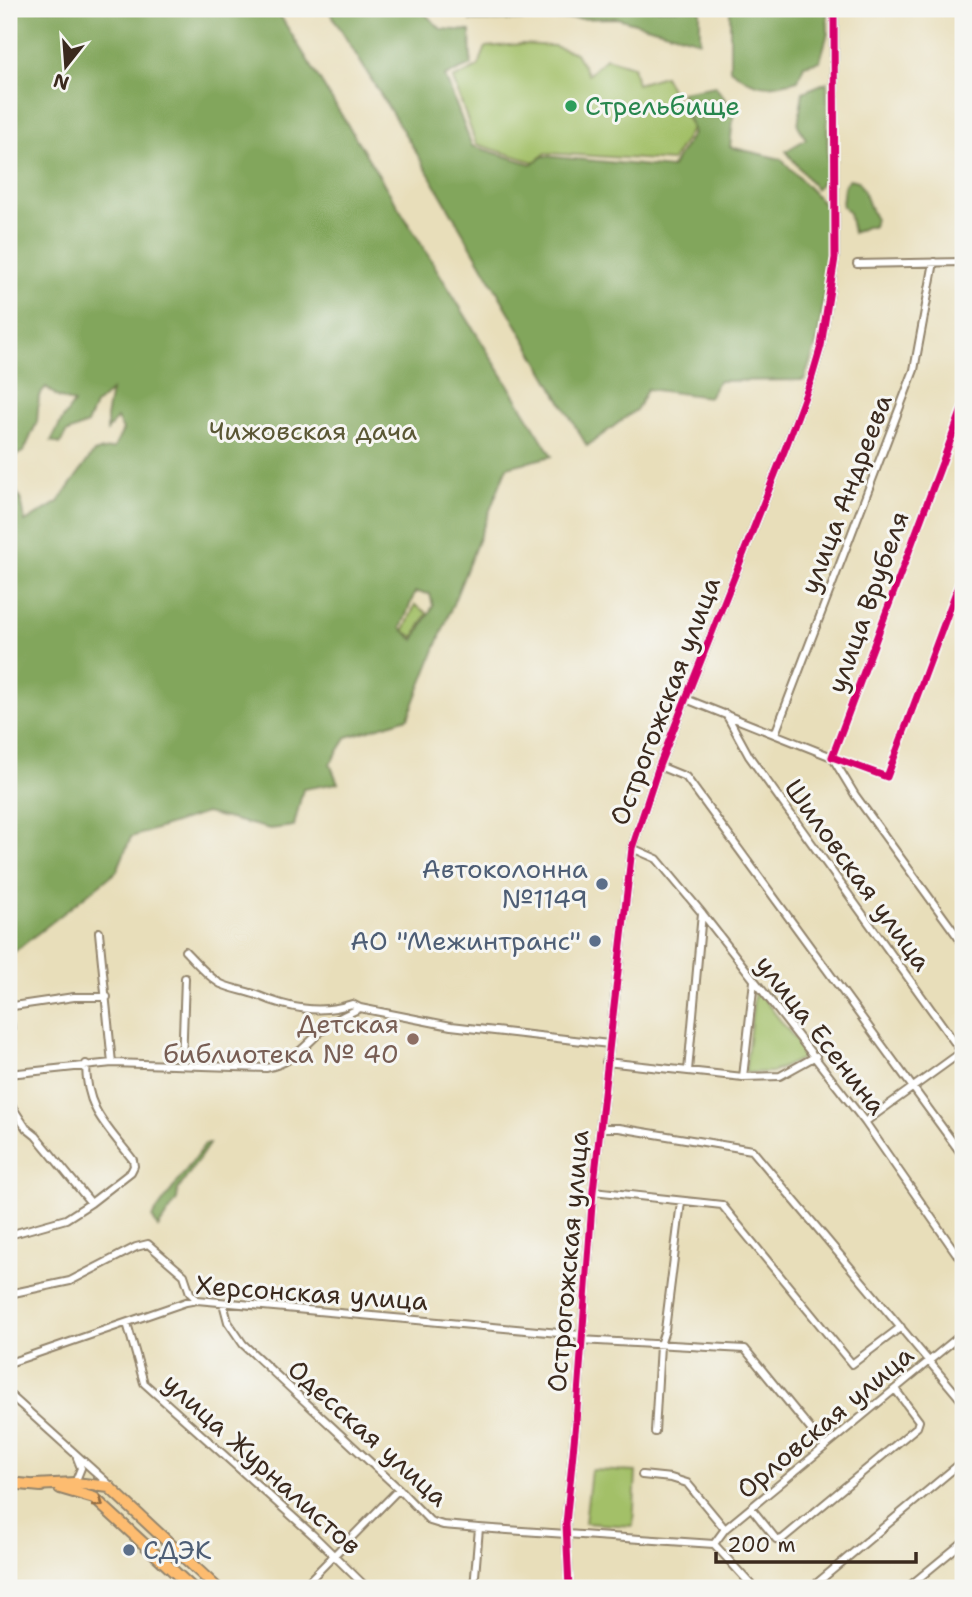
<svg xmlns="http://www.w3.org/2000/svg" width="972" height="1597" font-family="'Shantell Sans',sans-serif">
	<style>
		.green { fill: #a3c067; stroke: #6f7542; stroke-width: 2 }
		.forest { fill: #82a65c; stroke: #5e683d; stroke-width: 2; fill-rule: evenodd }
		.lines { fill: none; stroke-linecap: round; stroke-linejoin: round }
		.street-casing { stroke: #92846c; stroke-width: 10 }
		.secondary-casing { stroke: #92846c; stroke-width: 11 }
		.highway-casing { stroke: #92846c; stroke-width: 14 }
		.street { stroke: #fff; stroke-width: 6 }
		.secondary { stroke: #fee4c6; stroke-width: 8 }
		.highway { stroke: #fdbc70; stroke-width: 10 }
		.cycleway-casing { stroke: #f6f6f2; stroke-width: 11 }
		.cycleway { stroke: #d6006c; stroke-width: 7 }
		.oneway { stroke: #926c43 }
		.leisure-dot { fill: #2e9e5b; stroke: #f6f6f2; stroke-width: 2.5 }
		.service-dot { fill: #5c6f8a; stroke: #f6f6f2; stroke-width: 2.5 }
		.education-dot { fill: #8d6e63; stroke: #f6f6f2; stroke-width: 2.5 }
		.labels { text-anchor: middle; stroke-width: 6; stroke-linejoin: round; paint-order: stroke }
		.leisure-label { font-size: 26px; fill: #27864d; stroke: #f6f6f2; text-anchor: start }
		.park-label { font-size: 26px; fill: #5a5734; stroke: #f6f6f2 }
		.street-label { font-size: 26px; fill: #3b2a1e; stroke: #f6f6f2 }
		.service-label { font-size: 26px; fill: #4e5e75; stroke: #f6f6f2; text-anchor: end }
		.education-label { font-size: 26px; fill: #785e54; stroke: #f6f6f2; text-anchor: end }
	</style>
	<rect width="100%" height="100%" fill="#f6f6f2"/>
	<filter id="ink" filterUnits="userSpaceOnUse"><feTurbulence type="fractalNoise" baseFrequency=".0143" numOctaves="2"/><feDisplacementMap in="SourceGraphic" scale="14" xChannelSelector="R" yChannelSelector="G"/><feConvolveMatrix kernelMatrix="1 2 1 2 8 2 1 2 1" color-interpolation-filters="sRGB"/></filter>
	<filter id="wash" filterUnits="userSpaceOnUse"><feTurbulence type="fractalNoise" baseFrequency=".00686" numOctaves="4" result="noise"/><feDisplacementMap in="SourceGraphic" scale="28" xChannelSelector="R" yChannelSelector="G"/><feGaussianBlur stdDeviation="1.57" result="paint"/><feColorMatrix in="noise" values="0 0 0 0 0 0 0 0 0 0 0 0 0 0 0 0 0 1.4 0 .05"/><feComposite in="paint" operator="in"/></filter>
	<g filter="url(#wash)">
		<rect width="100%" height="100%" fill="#e8deba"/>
		<path class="green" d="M522 44 554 46 576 53 588 75 606 58 633 66 637 84 664 76 692 128 672 161 546 153 534 162 476 144 453 79 478 67 486 47Z
			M415 605 427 613 414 637 404 631Z
			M755 988 805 1052 806 1057 773 1072 745 1073Z
			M591 1470 636 1472 633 1526 585 1523Z"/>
		<path class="forest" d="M9 9H276L552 456 507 467 408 718 347 737 330 764 338 783 303 789 294 826 270 829 206 813 131 837 117 871 9 956V482C21 494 23 507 25 522L58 502 94 452 114 448 123 430 117 418 107 431V412L111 391 95 405 87 424 66 433 60 444 51 441 62 420 74 403 58 397 46 387 39 396 37 422 24 451 9 460ZM415 592 430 594 433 606 414 640 401 628Z
			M328 9H420L441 29 470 31 471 65 445 76 472 146 531 164 544 156 671 168 693 133 681 92 715 86 734 111 730 147 781 159 828 208V273L817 342 804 380 718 381 709 397 647 389 637 409 587 446 419 157Z
			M467 9H700V41L617 18 471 21Z
			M730 9H827L828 33 820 61 804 65 798 80C766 89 757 89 730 69Z
			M827 82 828 175 816 189 786 151 806 139 798 125 803 92Z
			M849 179 858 181C867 193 868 206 875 218L873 227H866L853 233 849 213 842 205 844 186Z
			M205 1144H209L178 1190 177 1200 158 1228 152 1217Z"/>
	</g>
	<g filter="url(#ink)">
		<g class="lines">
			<g class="street-casing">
				<path id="street" d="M857 264 963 262
					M963 407 832 757 887 777 963 573
					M686 699 832 757 855 795 963 944
					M726 714 749 756 963 1054
					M775 734 914 370 934 262
					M659 766 686 777 963 1156
					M632 848 657 859 702 913 865 1122 963 1263
					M99 932 112 1063
					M185 951C195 961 208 977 221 984 232 989 246 991 257 995 288 1008 319 1015 352 1004L360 1008 451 1026 609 1044
					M9 1040 11 1028 9 1011 13 1006 74 997H107
					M606 1062 743 1077 780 1076 816 1056
					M182 1064 185 978
					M688 1071 702 913
					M9 1074 112 1063 266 1068C297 1062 306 1042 330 1024 339 1017 350 1013 360 1008
					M743 1077 754 981
					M9 1102 26 1128 36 1136 91 1203
					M865 1122 963 1051
					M600 1128H619L752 1150 963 1402
					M593 1191 722 1205 852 1364 901 1327
					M9 1235 66 1219 91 1203 131 1172 134 1166 133 1160C107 1126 86 1110 86 1064
					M9 1294 70 1281 136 1247 148 1244 184 1275 190 1293 197 1300
					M223 1303 228 1322 243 1344 399 1489 430 1521 443 1525 479 1528 714 1544 754 1588
					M127 1323 144 1383 313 1535 367 1588
					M580 1340 745 1349 825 1447
					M9 1363 186 1302 197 1300 581 1335
					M9 1394 112 1487
					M655 1432 660 1345 665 1330 681 1202
					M642 1475 671 1478 687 1483 725 1529
					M75 1483 81 1468 77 1458
					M752 1509 776 1539 781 1540 917 1427 919 1421 895 1389
					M714 1544 725 1529 963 1333
					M302 1588 399 1489
					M474 1588 479 1528
					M811 1588 963 1461
					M907 1588 963 1542"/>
			</g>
			<g class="secondary-casing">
				<path id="secondary" d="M569 1588 566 1524 576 1422 593 1191 632 848 659 766 787 444 811 380 821 346 835 258 834 9"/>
			</g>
			<g class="highway-casing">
				<path id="highway" d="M9 1483 41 1486
					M34 1485 75 1483 109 1487 217 1588
					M60 1488 94 1498 192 1588"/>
			</g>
			<use href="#street" class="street"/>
			<use href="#secondary" class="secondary"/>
			<use href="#highway" class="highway"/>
			<g class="cycleway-casing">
				<path id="cycleway" d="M963 407 832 757 887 777 963 573
					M569 1588 566 1524 576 1422 593 1191 632 848 659 766 787 444 811 380 821 346 835 258 834 9"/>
			</g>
			<use href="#cycleway" class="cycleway"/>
		</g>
		<defs><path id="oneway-chevron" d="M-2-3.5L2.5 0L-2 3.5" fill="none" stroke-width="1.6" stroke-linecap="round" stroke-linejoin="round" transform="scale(1.75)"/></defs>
		<use class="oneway" href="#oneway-chevron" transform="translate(99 1503) rotate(37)"/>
	</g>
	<circle class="leisure-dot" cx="571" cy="106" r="7"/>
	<g class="service-dot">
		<circle cx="602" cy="884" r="7"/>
		<circle cx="595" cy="941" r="7"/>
		<circle cx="129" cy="1550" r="7"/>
	</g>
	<circle class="education-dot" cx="413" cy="1039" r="7"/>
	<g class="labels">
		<g class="leisure-label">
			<text x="585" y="115">Стрельбище</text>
		</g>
		<g class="park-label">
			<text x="313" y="440">Чижовская дача</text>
		</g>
		<g class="street-label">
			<text transform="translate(846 494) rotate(-69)" y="9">улица Андреева</text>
			<text transform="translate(868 602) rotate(-70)" y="9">улица Врубеля</text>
			<text transform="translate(665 701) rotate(-69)" y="9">Острогожская улица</text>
			<text transform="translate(858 875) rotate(54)" y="9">Шиловская улица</text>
			<text transform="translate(821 1035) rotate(52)" y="9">улица Есенина</text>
			<text transform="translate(568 1261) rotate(-85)" y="9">Острогожская улица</text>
			<text transform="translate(312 1293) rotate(4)" y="9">Херсонская улица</text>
			<text transform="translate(825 1422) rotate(-40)" y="9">Орловская улица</text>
			<text transform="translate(368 1433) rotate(42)" y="9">Одесская улица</text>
			<text transform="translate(262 1464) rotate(42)" y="9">улица Журналистов</text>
		</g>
		<g class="service-label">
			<text x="588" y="878">Автоколонна<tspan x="588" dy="30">№1149</tspan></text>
			<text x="581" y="950">АО "Межинтранс"</text>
			<text x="143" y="1559" text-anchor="start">СДЭК</text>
		</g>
		<g class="education-label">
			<text x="399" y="1033">Детская<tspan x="399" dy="30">библиотека № 40</tspan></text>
		</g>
	</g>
	<rect width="972" height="1597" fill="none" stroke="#f6f6f2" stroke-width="35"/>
	<g transform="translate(66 66) rotate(197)" stroke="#f6f6f2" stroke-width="5" paint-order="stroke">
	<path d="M0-5L12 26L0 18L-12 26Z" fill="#3b2a1e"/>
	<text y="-10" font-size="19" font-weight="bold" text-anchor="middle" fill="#3b2a1e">N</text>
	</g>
	<path d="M716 1552v10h200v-10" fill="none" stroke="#3b2a1e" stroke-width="3.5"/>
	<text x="727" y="1552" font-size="21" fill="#3b2a1e" stroke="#f6f6f2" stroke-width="5" paint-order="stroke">200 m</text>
</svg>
